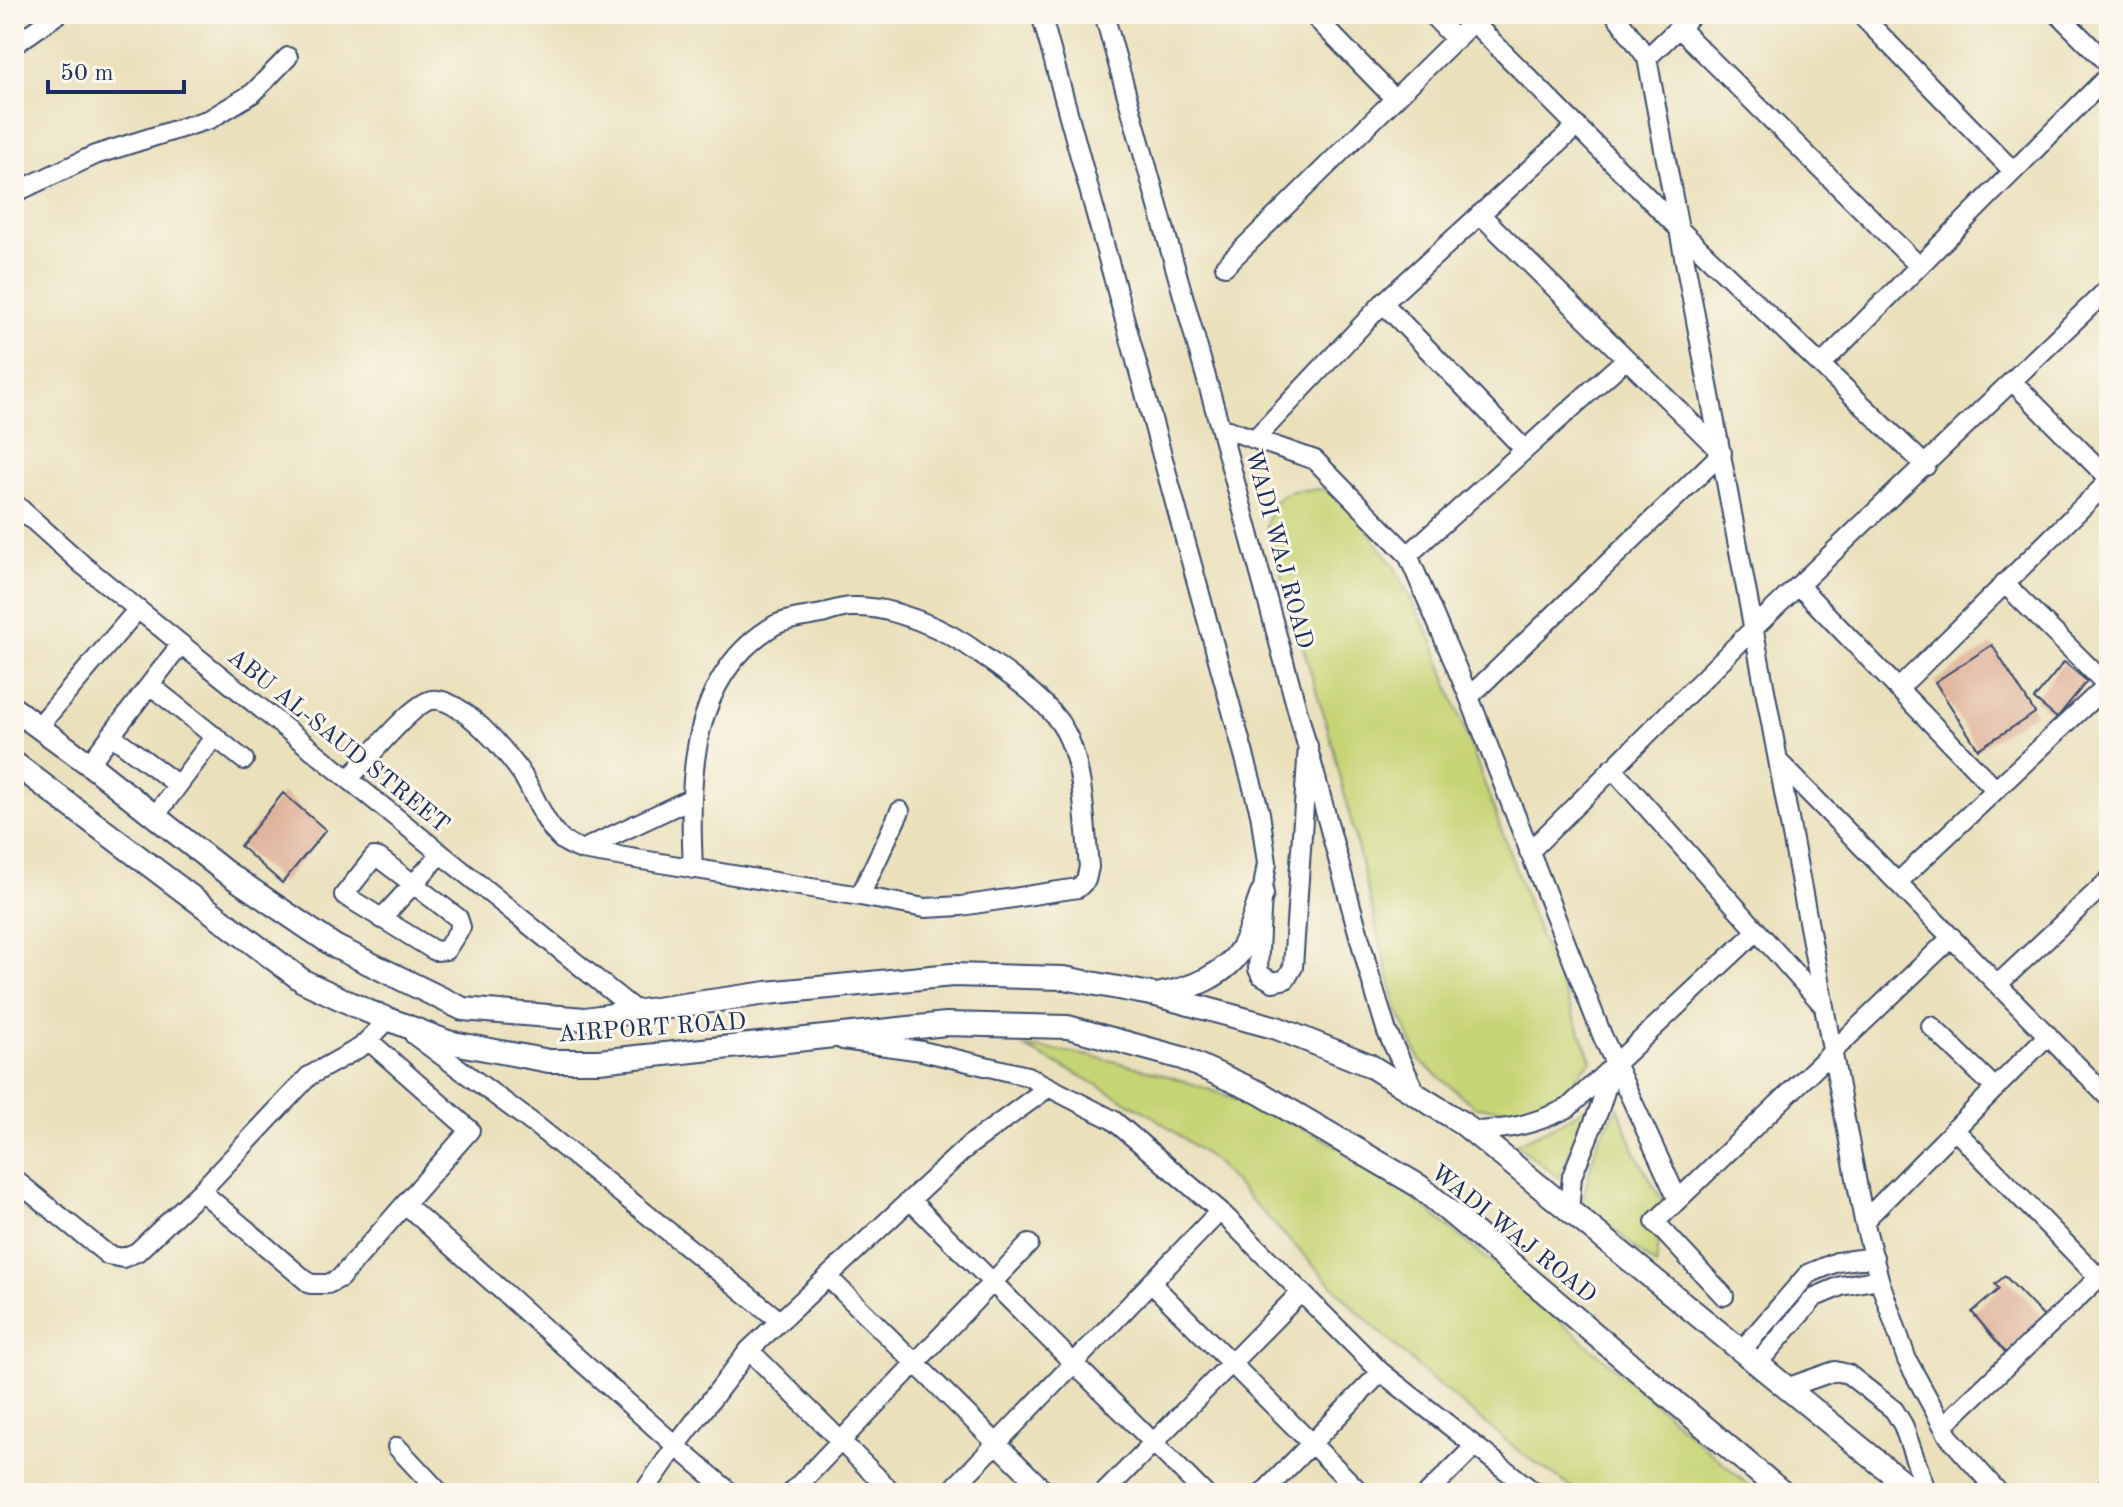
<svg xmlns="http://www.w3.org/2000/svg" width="2123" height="1507" font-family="'Old Standard TT',serif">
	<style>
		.green { fill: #c7d476; stroke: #71826a; stroke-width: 2 }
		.building { fill: #dfb29a }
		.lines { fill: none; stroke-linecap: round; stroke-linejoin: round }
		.minor-casing { stroke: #3a4a6c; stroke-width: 22 }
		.major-casing { stroke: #3a4a6c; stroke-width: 26 }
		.minor { stroke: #fff; stroke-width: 18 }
		.major { stroke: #fff; stroke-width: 22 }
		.labels { text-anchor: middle; stroke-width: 6; stroke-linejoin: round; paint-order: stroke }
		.street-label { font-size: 24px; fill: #1b2f5e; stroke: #fbf7ec }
	</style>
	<rect width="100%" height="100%" fill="#fbf7ec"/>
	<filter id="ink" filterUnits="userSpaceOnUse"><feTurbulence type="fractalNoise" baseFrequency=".0125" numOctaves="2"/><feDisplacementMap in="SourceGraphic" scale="16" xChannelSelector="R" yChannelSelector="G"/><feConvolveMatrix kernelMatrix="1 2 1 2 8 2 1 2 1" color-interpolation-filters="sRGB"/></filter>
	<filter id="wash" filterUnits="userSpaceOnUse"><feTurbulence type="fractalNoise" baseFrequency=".006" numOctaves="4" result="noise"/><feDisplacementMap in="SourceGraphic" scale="32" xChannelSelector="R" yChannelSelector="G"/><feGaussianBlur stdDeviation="1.8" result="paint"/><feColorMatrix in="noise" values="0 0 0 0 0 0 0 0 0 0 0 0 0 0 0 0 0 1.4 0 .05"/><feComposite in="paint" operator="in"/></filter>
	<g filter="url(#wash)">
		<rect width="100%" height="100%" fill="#eae0bc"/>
		<path class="green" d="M1322 489 1344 498 1394 566 1432 640 1536 925 1592 1060 1563 1091 1528 1111 1475 1107 1420 1061 1396 1007 1332 743 1266 525C1276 487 1287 491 1322 489Z
			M1023 1047C1120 1053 1271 1104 1354 1156 1405 1188 1450 1229 1497 1267 1585 1341 1671 1417 1757 1493H1580L1525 1456 1431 1379 1355 1309 1213 1160 1151 1115 1079 1075Z
			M1599 1099 1575 1137 1559 1178 1516 1144 1558 1124Z
			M1618 1107 1635 1152 1664 1204 1656 1266 1582 1202 1597 1142Z"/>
		<g id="blocks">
			<path class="building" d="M1992 645 2035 713 1978 749 1935 682Z
				M2064 662 2087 681 2057 718 2034 699Z
				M283 793 326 830 282 883 240 846Z
				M2005 1276 2046 1319 2006 1353 1972 1312 1999 1289 1995 1284Z"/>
		</g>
	</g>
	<g filter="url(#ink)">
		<use href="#blocks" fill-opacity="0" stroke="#3a4a6c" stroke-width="2"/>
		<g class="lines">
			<g class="minor-casing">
				<path id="minor" d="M1041 14 1260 813 1267 863 1262 894 1258 969 1261 975 1273 982 1286 979 1293 967 1308 746
					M1104 14 1220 427 1370 976 1387 1032 1417 1095
					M1312 14 1395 99
					M1431 14 1456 40
					M1615 14 1647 58 1864 1221 1879 1279 1907 1360 1949 1437 1999 1493
					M1860 14 2013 171
					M2058 14 2109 65
					M1473 22 1679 229 1926 466
					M1679 28 1919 266
					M14 45 58 14
					M1647 58 1693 14
					M14 193 95 155 210 119 253 93 288 57
					M1225 266 1480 15
					M1383 303 1525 450
					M1821 365 2109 75
					M2013 382 2109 479
					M1220 427 1315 460 1408 555 1469 697 1602 1035 1678 1200
					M1255 439 1383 303 1577 126
					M14 503 83 565 636 1011
					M1408 555 1626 359
					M2004 583 2109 687
					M1799 586 1996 790
					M150 685 244 760
					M1898 689 2109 481
					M1469 697 1722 453 1480 214
					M38 727 138 609
					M111 735 178 785
					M1780 763 2109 1098
					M89 764 181 644
					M1612 768 1823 1005
					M349 779C364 763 413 702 432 700 460 696 510 755 523 776 535 796 544 823 561 839 566 844 576 847 582 850L860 896 900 811
					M155 816 215 736
					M582 850 690 799
					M1529 852 1754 628 2109 288
					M374 857 379 858 458 918 461 927 446 950 435 951 344 895Z
					M693 869C689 781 688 676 775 625 788 618 808 617 822 614 831 611 842 607 852 607 892 605 948 630 980 654 1008 674 1048 700 1065 731 1084 765 1085 827 1089 867L1086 880 1078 888 961 906 925 908 860 896
					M1898 882 2107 685
					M381 919 441 854
					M1998 984 2109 880
					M1931 1026 1995 1088
					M414 1035 538 1127 780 1321
					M843 1040 922 1051 1027 1076 1113 1120 1220 1211 1381 1372 1535 1493
					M1954 1129 2099 1278
					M1472 1131C1510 1130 1534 1124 1568 1108L1756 932
					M14 1179 108 1255 123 1258 137 1252 201 1191 309 1076 361 1047 389 1019
					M201 1191 310 1284H328L340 1278 470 1130 368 1040
					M910 1200 1204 1493
					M405 1204 676 1446 749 1350 968 1146 1049 1087
					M1569 1212 1572 1176 1599 1110 1613 1066
					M1864 1221 2048 1035
					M828 1277 1047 1493
					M1151 1283 1361 1493
					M1724 1296 1655 1222 1952 937
					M749 1350 893 1493
					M1741 1351 1808 1274 1837 1262 1874 1257
					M1757 1364 1815 1297 1841 1286 1879 1279
					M1786 1388 1835 1371 1848 1374 1894 1410 1903 1425 1927 1493
					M1943 1426 2109 1268
					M397 1447 440 1493
					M643 1493 676 1446 731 1493
					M791 1493 1029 1244
					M949 1493 1220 1211
					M1104 1493 1301 1292
					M1263 1493 1381 1372
					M1428 1493 1475 1446
					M2101 1493 2109 1485"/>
			</g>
			<g class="major-casing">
				<path id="major" d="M14 709 89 764 224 871 336 947 463 1009 585 1019 767 993 952 975 1064 978 1156 995 1277 1028 1369 1065 1462 1123 1916 1493
					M14 763 303 981 367 1011 448 1042 549 1061H599L946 1024 1068 1027 1182 1058 1260 1093 1419 1186 1783 1493
					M1161 994C1191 989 1226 975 1242 948 1251 932 1255 911 1262 894"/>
			</g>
			<use href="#minor" class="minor"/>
			<use href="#major" class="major"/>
		</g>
	</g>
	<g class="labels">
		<g class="street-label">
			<text transform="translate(1280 549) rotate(75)" y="8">WADI WAJ ROAD</text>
			<text transform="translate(339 740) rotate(39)" y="8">ABU AL-SAUD STREET</text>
			<text transform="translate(652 1027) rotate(-4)" y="8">AIRPORT ROAD</text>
			<text transform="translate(1514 1233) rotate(39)" y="8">WADI WAJ ROAD</text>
		</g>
	</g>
	<rect width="2123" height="1507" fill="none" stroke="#fbf7ec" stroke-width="48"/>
	<path d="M48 80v12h136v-12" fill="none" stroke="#1b2f5e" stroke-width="4"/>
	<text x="60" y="80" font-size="24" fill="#1b2f5e" stroke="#fbf7ec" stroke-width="6" paint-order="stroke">50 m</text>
</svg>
